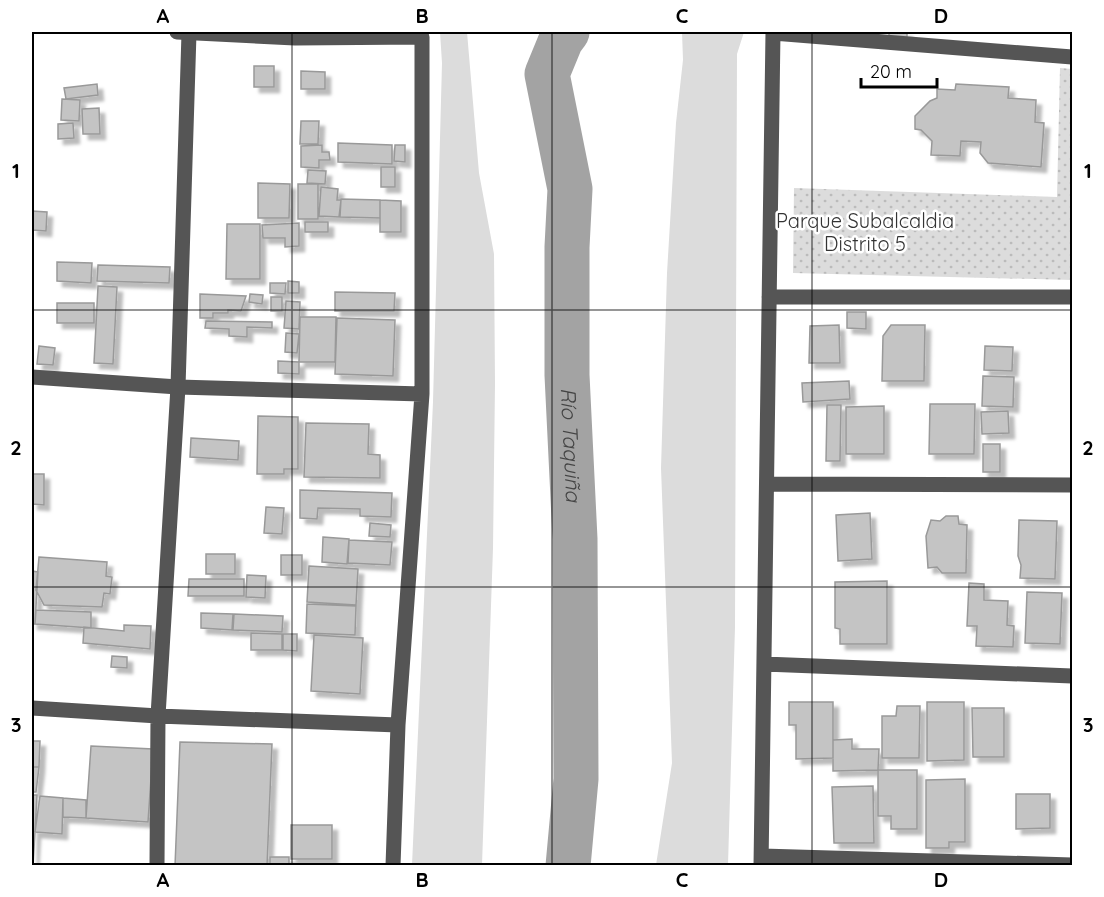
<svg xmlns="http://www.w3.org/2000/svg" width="1104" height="897" font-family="Quicksand,sans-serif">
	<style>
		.grass { fill: #dcdcdc }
		.park { fill: url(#park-dots) }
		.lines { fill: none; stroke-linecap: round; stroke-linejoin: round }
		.river { stroke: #a3a3a3; stroke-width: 45 }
		.building { fill: #c4c4c4; stroke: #999; stroke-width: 1.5; filter: url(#shadow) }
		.minor { stroke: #555; stroke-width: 15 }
		.grid { fill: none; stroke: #000; stroke-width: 1.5; stroke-opacity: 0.55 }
		.labels { text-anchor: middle; stroke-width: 5; stroke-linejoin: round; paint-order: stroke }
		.park-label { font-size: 20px; fill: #333; stroke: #fff }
		.water-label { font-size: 21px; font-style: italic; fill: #444; stroke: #fff }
		.neatline { fill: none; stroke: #000; stroke-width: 2 }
		.grid-label { font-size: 20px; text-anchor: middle; font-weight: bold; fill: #000 }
	</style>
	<defs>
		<pattern id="park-dots" width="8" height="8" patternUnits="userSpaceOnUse" patternTransform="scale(1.5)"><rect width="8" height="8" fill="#dcdcdc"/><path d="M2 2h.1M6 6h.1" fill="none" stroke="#bbb" stroke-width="1.8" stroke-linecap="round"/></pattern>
		<filter id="shadow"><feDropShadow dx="5.5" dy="5.5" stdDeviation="1.5" flood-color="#0004"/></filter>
	</defs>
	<rect width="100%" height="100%" fill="#fff"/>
	<path class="grass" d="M440 32H467L479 173 494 254 495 384 493 548 482 865H412L433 402 442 63Z
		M682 32H744L737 54 735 627 728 865H656L672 763 661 468 667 273 676 123 683 60Z"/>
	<path class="park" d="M1060 68 1072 69V280L793 273 794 188 1057 197Z"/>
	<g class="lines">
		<path class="river" id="s1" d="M567 32 561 40 547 74 570 189 567 247V375L575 539 576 779 568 866"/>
	</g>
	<path class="building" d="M889 32H907V38L889 37Z
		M254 66H274V87H254Z
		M301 71 325 72V89H301Z
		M97 84 98 95 66 99 64 88Z
		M956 84 1009 87 1008 98 1036 100 1035 122 1044 123 1041 167 988 163 980 153 981 142 961 141 960 156 931 155 932 141 921 130 915 129V116L930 101 937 98V89L955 90Z
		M62 99 80 100 79 121 61 120Z
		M99 108 100 134H83L82 109Z
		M301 121H319L318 144H300Z
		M73 123 74 138 58 139V124Z
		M338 143 392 145V164L338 162Z
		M322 145V152H329L330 160H319V168L301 167V146Z
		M395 145H405V162L394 161Z
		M381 167H395V187H381Z
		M308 170 326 171 325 184 307 183Z
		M258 183 290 184 289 218H258Z
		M298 184H318V219H298Z
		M321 187 338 189 337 200H341L339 217 319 216Z
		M341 199 380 200V218L340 217Z
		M380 200 401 201V232H380Z
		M32 211 47 212 46 231 32 230Z
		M305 222H328V232H305Z
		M299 223V246L285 247V238H263L262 225Z
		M227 224H260V279H226Z
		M57 262 92 263 91 283 57 281Z
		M98 265 170 267 169 283 97 281Z
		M288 281 299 282V293H288Z
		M270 283H286L285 294 270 293Z
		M98 286 117 287 113 364 94 363Z
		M335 292 395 293 394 311H335Z
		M200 294 246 296 241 311 228 310V313H213V318H200Z
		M250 294 263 295 262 304 249 302Z
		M271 297H282V311H271Z
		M286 301 300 302 299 329 284 328Z
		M57 303H94V323H57Z
		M847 312H866V329L847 328Z
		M300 317H336L335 362H299Z
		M337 318 395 320 393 376 335 374Z
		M206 321 272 322V328L247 327V337L229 336V329L205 328Z
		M839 325 840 363H809L810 326Z
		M891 325H925L924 381H882L883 336Z
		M286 333 299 334 297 353 285 352Z
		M39 346 55 348 53 365 37 364Z
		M985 346 1013 347 1012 371 984 370Z
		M278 361 299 362V374L278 373Z
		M983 376 1014 377 1013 407 982 406Z
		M849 381 850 399 803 402 802 383Z
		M930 404H975L974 454H929Z
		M827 405H841L840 461H826Z
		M884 406V454H846V407Z
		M1008 411 1009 433 982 434 981 412Z
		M258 416 298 417V469H284V474H257Z
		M306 423 369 424 368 454 380 455V478L304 477Z
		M191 438 239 441 238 460 190 457Z
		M983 444H1000V472H983Z
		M32 474H44V505L32 504Z
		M300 490 392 493 391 517 360 516V509L318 508 317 519 300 518Z
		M266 507 284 508 282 534 264 533Z
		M870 513 872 559 838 561 836 515Z
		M946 516H958L959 524 967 525 966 573H942L937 567 928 568 926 536 931 520 940 521Z
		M1019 520 1057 521 1055 579 1020 578 1021 565 1018 556Z
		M370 523 391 525 390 537 369 536Z
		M323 537 349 539 347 564 322 562Z
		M349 540 392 542 390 565 348 563Z
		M206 554H235V574H206Z
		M281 555H302V575H281Z
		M39 557 107 562 106 576 112 577 110 594 104 593 102 607 44 605 36 590Z
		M309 566 358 569 356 605 307 602Z
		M32 571 38 572 35 624H32Z
		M247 575 266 576 265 598 246 597Z
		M189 579H244V596H188Z
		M887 581V644H840V629L835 628V582Z
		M969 583 984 584V600L1008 601 1007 625 1014 626 1013 647 976 646 977 626H967Z
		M1027 592 1062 593 1060 644 1025 643Z
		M307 604 356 606 355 635 306 633Z
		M36 610 91 612V628L35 624Z
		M201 613 233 614 232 630 201 628Z
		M234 614 283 616 282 632 233 630Z
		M124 625 151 626 150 649 83 643 84 627 124 631Z
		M251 633 282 634V650H251Z
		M283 634H297V651L283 650Z
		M314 635 363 638 360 694 311 691Z
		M112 656 127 657V668L111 667Z
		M789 702H833V758L796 759V725H789Z
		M927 702H964V760L927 761Z
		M897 706H920L919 758H882V716H896Z
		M972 708H1004V757H973Z
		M852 739V749H879L878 770 833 771V740Z
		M32 741H40L39 767H32Z
		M180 742 272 744 267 866H175Z
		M91 746 153 749 148 822 86 818Z
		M32 767H39L36 792H32Z
		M878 770H917V829H891V816H878Z
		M965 779V842H949V848H926V780Z
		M873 786 874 843H834L832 787Z
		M1016 794H1050V828L1016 829Z
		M32 795H37L35 832H32Z
		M40 796 63 798 62 834 35 832Z
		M63 798 86 800V818L63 817Z
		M291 825H332V859H291Z
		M32 832H35L33 866H32Z
		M270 857H289V866H270Z"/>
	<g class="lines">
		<path class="minor" d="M177 32 295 38 422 37V394L398 725 393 866
			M773 33 1072 57
			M769 297H1072
			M32 377 178 387 422 394
			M767 484 1072 485
			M764 664 1072 676
			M32 708 158 716 398 725
			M762 856 1072 865
			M157 866 158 716 178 387 189 33
			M761 866 773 32"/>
	</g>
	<path class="grid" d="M292 32V866M552 32V866M812 32V866M32 310H1072M32 587H1072"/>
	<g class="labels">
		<g class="park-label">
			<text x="865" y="228">Parque Subalcaldia<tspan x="865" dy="23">Distrito 5</tspan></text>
		</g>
		<g class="water-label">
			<text dy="7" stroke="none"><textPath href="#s1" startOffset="420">Río Taquiña</textPath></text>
		</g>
	</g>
	<rect width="1104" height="897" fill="none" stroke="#ffffff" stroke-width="66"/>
	<path d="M861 78v9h76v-9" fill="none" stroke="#000000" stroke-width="3"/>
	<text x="870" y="78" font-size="18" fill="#000000" stroke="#ffffff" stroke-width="4.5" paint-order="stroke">20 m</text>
	<rect x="33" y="33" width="1038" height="831" class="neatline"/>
	<g class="grid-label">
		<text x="163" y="23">A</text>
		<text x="422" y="23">B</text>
		<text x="682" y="23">C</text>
		<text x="941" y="23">D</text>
		<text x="16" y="178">1</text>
		<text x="1088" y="178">1</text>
		<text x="16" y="455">2</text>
		<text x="1088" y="455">2</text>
		<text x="16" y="732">3</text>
		<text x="1088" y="732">3</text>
		<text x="163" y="887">A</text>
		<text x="422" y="887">B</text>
		<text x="682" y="887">C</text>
		<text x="941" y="887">D</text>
	</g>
</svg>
